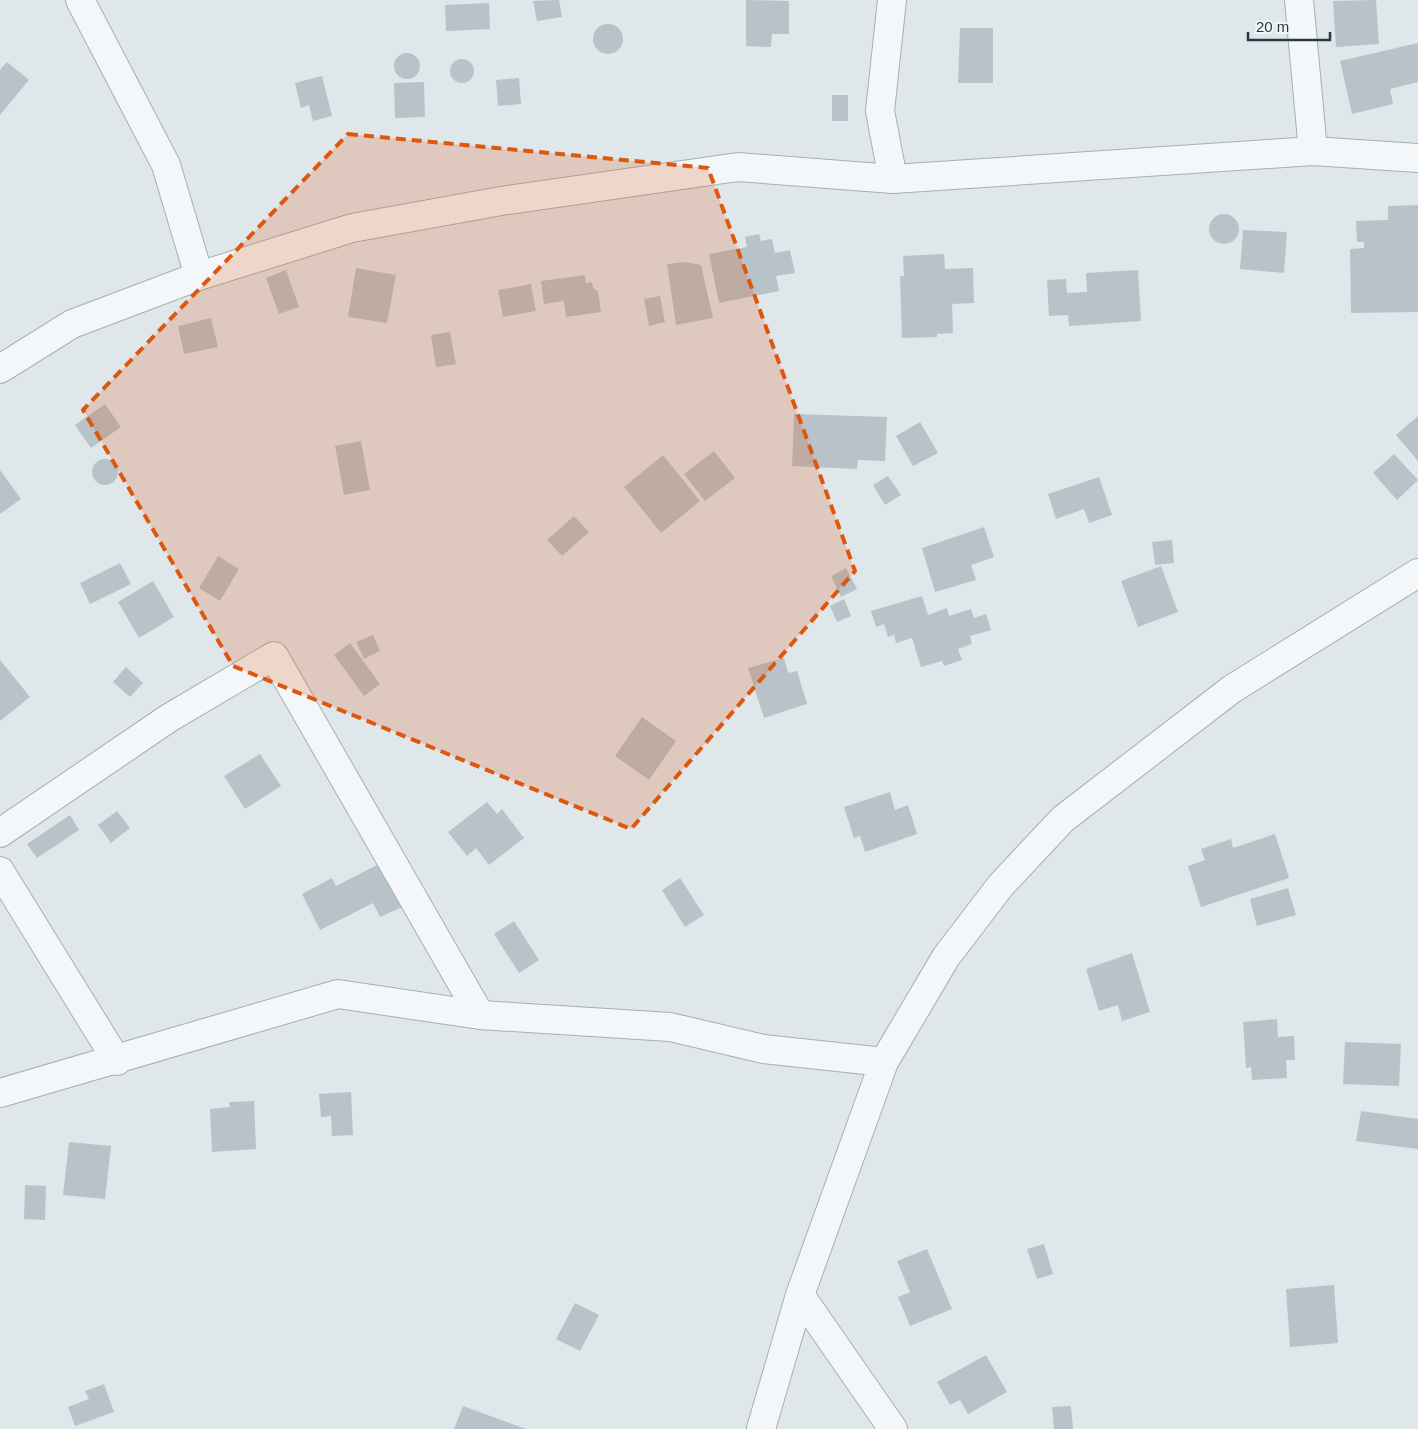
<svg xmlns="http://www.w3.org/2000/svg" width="1418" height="1429" font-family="Helvetica,sans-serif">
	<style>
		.building { fill: #b7c2c9 }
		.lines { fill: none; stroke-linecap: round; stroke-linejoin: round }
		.minor-casing { stroke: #a5afb6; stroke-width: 30 }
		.minor { stroke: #f4f7f9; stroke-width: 28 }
		.marked { fill: #de570f; fill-opacity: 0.2; stroke: #de570f; stroke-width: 4; stroke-dasharray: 10 6; stroke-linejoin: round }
	</style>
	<rect width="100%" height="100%" fill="#e0e7eb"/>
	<path class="building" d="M559 0 562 17 537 21 533 1Z
		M746 0 789 1V34H772L771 47 746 46Z
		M1376 0 1379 44 1336 47 1333 1Z
		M489 3 490 29 446 31 445 5Z
		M593 39a15 15 0 1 1 30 0a15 15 0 1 1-30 0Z
		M960 28H993V83H958Z
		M1418 43V82L1390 89 1393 104 1352 114 1340 61Z
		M394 66a13 13 0 1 1 26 0a13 13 0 1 1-26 0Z
		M450 71a12 12 0 1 1 24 0a12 12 0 1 1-24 0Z
		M7 62 29 80 0 115V70Z
		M322 76 332 116 313 121 309 105 301 108 295 83Z
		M519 78 521 104 498 106 496 80Z
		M424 82 425 117 395 118 394 83Z
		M832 95H848V121H832Z
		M1418 205V312L1351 313 1350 249 1364 248V242H1357L1356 221 1388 220V206Z
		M1209 229a15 15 0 1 1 30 0a15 15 0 1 1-30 0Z
		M1243 230 1287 232 1284 273 1240 269Z
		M759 234 761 241 772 239 775 253 790 250 795 273 776 276 779 291 719 303 709 254 747 247 745 237Z
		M944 254 945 269 973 268 974 303 952 304 953 333 937 334V337L902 338 900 276H904L903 256Z
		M686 262 701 265 713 318 676 325 667 264Z
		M356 268 396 275 387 323 348 317Z
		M286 270 299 307 279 314 266 278Z
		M1138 270 1141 321 1069 326 1068 315 1049 316 1047 280 1066 279 1067 293 1087 292 1086 273Z
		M585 275 586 283 592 282 593 288 598 291 601 312 566 317 564 301 544 304 541 281Z
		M531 284 536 311 503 317 498 290Z
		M660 296 665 322 649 326 644 299Z
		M211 318 218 347 184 354 178 326Z
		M450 332 456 364 436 367 431 335Z
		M105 404 121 427 91 448 75 425Z
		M794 414 887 417 885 461 858 460 857 469 792 466Z
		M1418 416V461L1396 435Z
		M920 422 938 453 913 466 896 436Z
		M361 441 370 490 344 495 335 446Z
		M714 451 735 478 705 501 684 474Z
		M1394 454 1418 480 1397 500 1373 473Z
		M663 455 700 501 661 533 624 487Z
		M92 472a13 13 0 1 1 26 0a13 13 0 1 1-26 0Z
		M0 470 21 499 0 514Z
		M888 476 901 495 885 505 873 485Z
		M1099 477 1112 515 1089 523 1084 509 1056 519 1048 494Z
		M574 516 589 532 562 556 547 540Z
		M984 527 994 557 971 565 976 580 935 592 922 548Z
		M1172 540 1174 563 1155 565 1152 542Z
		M218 556 239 569 220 601 199 588Z
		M120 563 131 584 90 604 80 583Z
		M1161 566 1178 612 1138 627 1121 581Z
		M846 568 857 589 841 597 831 576Z
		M153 581 174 617 139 638 118 602Z
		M922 596 928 615 947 608 949 616 971 609 974 618 986 614 991 630 970 636 972 644 958 649 962 660 944 666 942 661 921 667 912 638 896 643 894 635 888 637 884 624 876 627 871 611Z
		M844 599 851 616 837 622 830 606Z
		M373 635 380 651 364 659 356 642Z
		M350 643 380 684 364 696 334 655Z
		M784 658 788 673 797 671 807 704 764 718 748 668Z
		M0 660 30 697 0 721Z
		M126 667 143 683 130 697 113 682Z
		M642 717 676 741 649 780 615 756Z
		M260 754 281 786 245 809 224 776Z
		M890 792 895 810 908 805 917 834 865 852 860 836 854 838 844 807Z
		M487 802 497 814 502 809 524 838 489 865 476 848 467 856 448 832Z
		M117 811 130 828 111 843 98 825Z
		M70 815 79 830 37 858 27 844Z
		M1275 834 1289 878 1201 907 1188 866 1205 860 1201 849 1231 839 1233 848Z
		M381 863 402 907 380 917 373 903 320 930 302 894 332 878 336 886Z
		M680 878 704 915 685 927 662 890Z
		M1288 888 1296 915 1257 926 1250 899Z
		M514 921 539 960 519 973 494 934Z
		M1132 953 1150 1012 1122 1021 1118 1005 1099 1011 1086 969Z
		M1277 1019 1278 1037 1294 1036 1295 1060H1286L1287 1078 1252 1080 1251 1067 1246 1068 1243 1022Z
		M1345 1042 1401 1044 1399 1086 1343 1084Z
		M351 1092 353 1135 332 1136 331 1116 321 1117 319 1094Z
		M254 1101 256 1149 212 1152 210 1109 230 1107 229 1102Z
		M1361 1111 1418 1119V1149L1356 1141Z
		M69 1142 111 1146 105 1199 63 1195Z
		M25 1185 46 1186 45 1220 24 1219Z
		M1044 1244 1053 1274 1037 1279 1027 1249Z
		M927 1249 952 1309 910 1326 898 1297 910 1292 897 1261Z
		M1334 1285 1338 1343 1290 1347 1286 1289Z
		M575 1303 599 1315 580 1351 556 1339Z
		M986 1355 1007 1392 968 1414 960 1400 950 1405 937 1382Z
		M104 1384 114 1412 75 1426 68 1407 89 1399 85 1391Z
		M463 1406 526 1429H454Z
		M1071 1406 1073 1429H1054L1052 1407Z"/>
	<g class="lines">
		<g class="minor-casing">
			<path id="minor" d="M80 0 166 165 199 276
				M892 0 880 111 893 179
				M1299 0 1313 151
				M0 369 72 324 199 276 352 228 501 201 738 167 893 179 1313 151 1418 158
				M0 833 169 718 274 656 480 1015
				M0 871 117 1061
				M0 1093 338 994 480 1015 670 1027 763 1049 884 1062
				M800 1295 893 1429
				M761 1429 800 1295 884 1062 946 957 1001 885 1063 819 1232 689 1418 573"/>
		</g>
		<use href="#minor" class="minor"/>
	</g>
	<path class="marked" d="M348 134 708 168 855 571 631 829 233 666 83 410Z"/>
	<path d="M1248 32v8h82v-8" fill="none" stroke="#273945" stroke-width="2.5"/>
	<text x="1256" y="32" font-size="15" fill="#273945" stroke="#f0f6f8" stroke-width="4" paint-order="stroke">20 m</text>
</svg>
